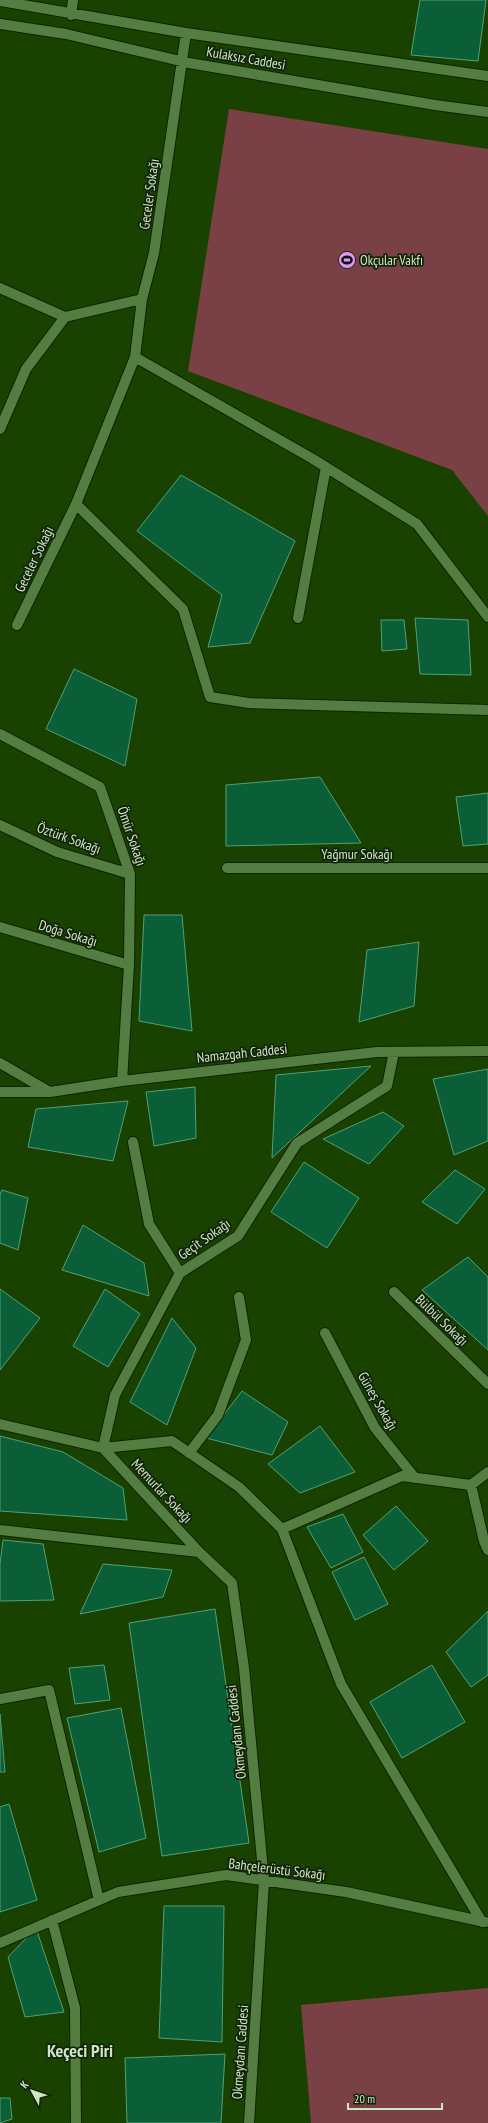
<svg xmlns="http://www.w3.org/2000/svg" width="488" height="2123" font-family="'PT Sans Narrow',sans-serif">
	<style>
		.green { fill: #794145 }
		.building { fill: #0a5e38; stroke: #54a075 }
		.lines { fill: none; stroke-linecap: round; stroke-linejoin: round }
		.minor-casing { stroke: #0e2404; stroke-width: 12 }
		.minor { stroke: #547e41; stroke-width: 10 }
		.labels { text-anchor: middle; stroke-width: 3.5; stroke-linejoin: round; paint-order: stroke }
		.street-label { font-size: 14px; fill: #cfe6c5; stroke: #112309 }
		.poi-label { font-size: 14px; fill: #cfe6c5; stroke: #112309; text-anchor: start }
		.district-label { font-size: 18px; font-weight: bold; fill: #cfe6c5; stroke: #112309 }
	</style>
	<rect width="100%" height="100%" fill="#194100"/>
	<path class="green" d="M229 109 488 149V516L452 470 188 371Z
		M488 1988V2123H311L301 2005Z"/>
	<path class="building" d="M420 0H486L478 61 411 55Z
		M181 475 295 541 250 643 208 647 222 595 137 531Z
		M415 618 468 620 471 675 420 674Z
		M381 620H404L407 649 382 651Z
		M74 669 137 699 125 766 46 729Z
		M320 777 361 843 226 846V785Z
		M488 793V844L463 846 456 797Z
		M144 915H182L192 1031 139 1021Z
		M419 942 414 1006 359 1022 367 950Z
		M371 1066 272 1158 276 1075Z
		M488 1069V1141L454 1155 433 1079Z
		M195 1087 196 1138 154 1146 146 1092Z
		M128 1101 113 1161 28 1147 36 1109Z
		M383 1112 404 1126 369 1164 323 1139Z
		M304 1162 359 1198 327 1248 271 1212Z
		M455 1170 485 1189 457 1224 422 1202Z
		M2 1190 28 1198 18 1250 0 1243V1194Z
		M83 1225 144 1263 149 1296 62 1270Z
		M468 1257 488 1277V1350L422 1290Z
		M0 1289 40 1318 0 1370Z
		M105 1289 140 1314 108 1367 73 1346Z
		M172 1318 196 1348 167 1425 130 1402Z
		M242 1391 288 1422 272 1455 206 1438Z
		M320 1426 355 1472 300 1493 268 1464Z
		M0 1436 63 1452 123 1488 127 1520 0 1511Z
		M396 1506 428 1541 394 1570 363 1535Z
		M343 1514 363 1552 331 1568 307 1527Z
		M3 1540 43 1544 54 1600 0 1601V1564Z
		M364 1557 388 1604 355 1620 332 1572Z
		M103 1564 172 1570 163 1597 80 1614Z
		M215 1609 249 1843 162 1856 129 1623Z
		M488 1611V1675L471 1687 446 1652Z
		M104 1665 110 1700 75 1704 69 1668Z
		M432 1665 465 1722 402 1758 370 1702Z
		M121 1708 146 1838 99 1852 67 1718Z
		M0 1714 5 1772H0Z
		M9 1804 37 1900 0 1912V1807Z
		M164 1906H224L222 2042 159 2038Z
		M36 1928 64 2012 25 2017 8 1957Z
		M225 2054 221 2123H127L125 2058Z
		M0 2098H10L12 2119 0 2123Z"/>
	<g class="lines">
		<g class="minor-casing">
			<path id="minor" d="M0 1 186 33 488 76
				M71 15 73 0
				M0 24 66 34 189 63 435 105 488 112
				M186 33 154 253 142 299 135 357 76 504 183 609 210 697 249 703 488 710
				M0 288 65 317 142 299
				M135 357 313 459 417 524 488 617
				M0 429 26 369 65 317
				M298 618 326 467
				M17 625 76 504
				M0 734 100 787 130 874 129 965 122 1081
				M0 825 57 852 130 874
				M227 868H488
				M0 927 129 965
				M0 1063 48 1091
				M0 1092H50L122 1081 377 1052 488 1051
				M133 1142 149 1224 180 1273
				M394 1292 488 1384
				M325 1333 375 1428 415 1478
				M0 1424 103 1448 172 1441 239 1487 282 1529 341 1684 482 1922
				M189 1453 218 1415 246 1340 239 1297
				M471 1485 484 1541 488 1550
				M282 1529 402 1476 471 1485 488 1472
				M0 1530 199 1552 232 1583 244 1668 264 1881 249 2123
				M199 1552 103 1448 115 1395 180 1273 238 1236 297 1143 387 1086 394 1052
				M0 1699 49 1690 99 1900
				M52 1920 75 2008 76 2123
				M0 1943 118 1892 226 1875 346 1892 485 1922"/>
		</g>
		<use href="#minor" class="minor"/>
	</g>
	<defs>
		<g id="stadium-disc" transform="scale(0.9)"><circle r="9.5" fill="#dc99f4" stroke="#112309"/><path d="M0-5a6.5 5 0 1 0 0 10a6.5 5 0 1 0 0-10ZM-3.5-1.8h7v3.6h-7Z" fill="#111"/></g>
	</defs>
	<g fill-rule="evenodd">
		<use href="#stadium-disc" x="347" y="260"/>
	</g>
	<g class="labels">
		<g class="street-label">
			<text transform="translate(246 58) rotate(10)" y="5">Kulaksız Caddesi</text>
			<text transform="translate(149 194) rotate(-82)" y="5">Geceler Sokağı</text>
			<text transform="translate(34 559) rotate(-64)" y="5">Geceler Sokağı</text>
			<text transform="translate(132 836) rotate(71)" y="5">Ömür Sokağı</text>
			<text transform="translate(69 838) rotate(20)" y="5">Öztürk Sokağı</text>
			<text x="357" y="859">Yağmur Sokağı</text>
			<text transform="translate(68 933) rotate(17)" y="5">Doğa Sokağı</text>
			<text transform="translate(242 1053) rotate(-6)" y="5">Namazgah Caddesi</text>
			<text transform="translate(204 1239) rotate(-35)" y="5">Geçit Sokağı</text>
			<text transform="translate(442 1320) rotate(44)" y="5">Bülbül Sokağı</text>
			<text transform="translate(378 1401) rotate(60)" y="5">Güneş Sokağı</text>
			<text transform="translate(162 1491) rotate(47)" y="5">Memurlar Sokağı</text>
			<text transform="translate(236 1732) rotate(-96)" y="5">Okmeydanı Caddesi</text>
			<text transform="translate(277 1869) rotate(7)" y="5">Bahçelerüstü Sokağı</text>
			<text transform="translate(240 2052) rotate(-86)" y="5">Okmeydanı Caddesi</text>
		</g>
		<g class="poi-label">
			<text x="360" y="265">Okçular Vakfı</text>
		</g>
		<g class="district-label">
			<text x="80" y="2057">Keçeci Piri</text>
		</g>
	</g>
	<g transform="translate(32 2091) rotate(310)" stroke="#112309" stroke-width="3" paint-order="stroke">
	<path d="M0-3L7 15L0 10L-7 15Z" fill="#cfe6c5"/>
	<text y="-6" font-size="11" font-weight="bold" text-anchor="middle" fill="#cfe6c5">K</text>
	</g>
	<path d="M348 2103v6h94v-6" fill="none" stroke="#cfe6c5" stroke-width="2"/>
	<text x="354" y="2103" font-size="12" fill="#cfe6c5" stroke="#112309" stroke-width="3" paint-order="stroke">20 m</text>
</svg>
